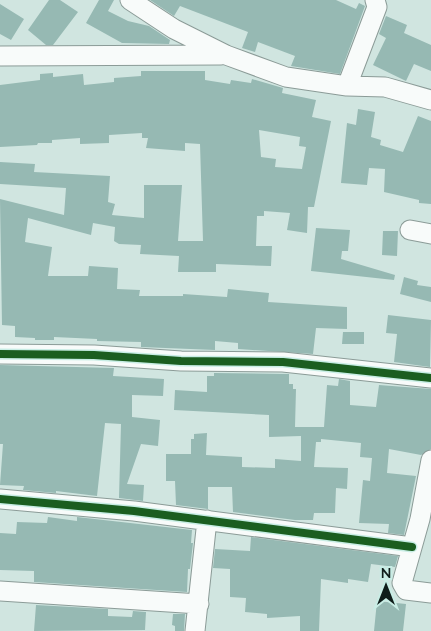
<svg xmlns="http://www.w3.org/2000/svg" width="431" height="631" font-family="Mulish,sans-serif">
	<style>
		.building { fill: #96b9b3; fill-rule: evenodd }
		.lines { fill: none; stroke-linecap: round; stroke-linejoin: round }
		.minor-casing { stroke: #8b9b97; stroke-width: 21 }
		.minor { stroke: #f8fbfa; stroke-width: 19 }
		.cycleway-casing { stroke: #c8ede5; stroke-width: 11 }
		.cycleway { stroke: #1b5e20; stroke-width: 8 }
	</style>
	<rect width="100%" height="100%" fill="#d0e5e0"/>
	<path class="building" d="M49 0H60L78 12 53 45H46L28 30Z
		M99 0H114L108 11 128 21 149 26 170 40 169 44 122 43 86 23Z
		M150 0H336L356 9 359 3 365 6 340 74 291 66 295 56 258 42 255 52 242 48 248 32 180 6 174 16Z
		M0 4 24 19 11 40 0 34Z
		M386 16 407 25 404 33 431 45V71L414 64 406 81 373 65 386 38 379 34Z
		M141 71H205V80L230 84 231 80 251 83 252 79 283 88 282 93 316 100 312 117 331 121 314 207H308L307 233 287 230 290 213 264 211V216H257L256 246H272L271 266 216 264V272H178L179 256 140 254 141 245 119 244 114 241 115 227 93 223 91 235 28 218 25 242 52 247 48 276H88L89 266 118 268 117 289 140 290 139 296H183V294L227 297 228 289 269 293 268 302 347 307V329L316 328 313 354 238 349V343L215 341V350L141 347V342L97 341V339L54 337V340H35V338L15 337V326L2 325 0 199 64 215 66 188 0 184V162L35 164 34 172 110 176 108 202 115 204 112 215 144 218V185H182L178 241H203L200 144 185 143V151L146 148 148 138H142V133L109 135V143L80 144V138L52 140V143H38L37 145 0 147V85L40 80V74L53 73V77L83 74 84 85 114 82V78L141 76ZM259 130 300 137 299 146 306 147 302 169 275 167 276 159 261 157Z
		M358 109 375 112 371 137 381 140 380 145 403 152 418 116 431 121V204L419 203V200L384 192 385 169 369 168 367 185 341 183 347 123 356 125Z
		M316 228 350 230 348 251H342L341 259 395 275 394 280 311 271Z
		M383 231H398L397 256 382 255Z
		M404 277 418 281 417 285 431 287V302L400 294Z
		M388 315 431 320 430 367 394 362 397 334 386 333Z
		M343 332H364V344H342Z
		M0 365 114 368 113 376 164 379 163 396 132 395V417L160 420 158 446 141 444 127 484 144 485 143 501 119 498 121 424 105 423 97 496 56 491V493L23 490 24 486 0 485 3 444H0Z
		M214 373 289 374V384H293V389H296L295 427H324L327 385 338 386 339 379 350 381V405L376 407 379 385 431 389V449L421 455 389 449 387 473 416 476 404 535 388 533 389 524 359 523 363 480 370 481 372 458 360 457 361 443 321 439V442H316L314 467 348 468 347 489 336 488 335 513H314L313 520H295L233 512 232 487H208V509L176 505 175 481H166V454H191V439H194V434L207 433 206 455 242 457V467L275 468V459L301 461V436L269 437V415L174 410 175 390 207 392V376H214Z
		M48 517 77 521V517L192 530 191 543H193L190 569H188L187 592 34 582V571L0 570V533L16 534 17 522 47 523Z
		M251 537 398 556 395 567 371 564 368 582 348 579V583L321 579 319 631H300V616L267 618V614L245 612 246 598 230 597V569L213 568 215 549 250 551Z
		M377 601 406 604 403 631H374Z
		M36 605 108 609V616L132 617 133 611 146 612 145 630 34 631Z
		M173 614H185L184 631H175V626L172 625Z"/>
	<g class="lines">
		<g class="minor-casing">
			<path id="minor" d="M130 0 174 29 226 55 286 77 347 86 385 87 431 100
				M0 56 221 55
				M347 86 377 7 375 0
				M410 230 431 234
				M0 354 94 355 181 361 283 362 431 378
				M431 460 420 519 402 583 406 590 431 593
				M0 499 134 511 412 547
				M0 591 199 604
				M195 631 207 520"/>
		</g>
		<use href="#minor" class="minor"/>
		<g class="cycleway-casing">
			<path id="cycleway" d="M0 354 94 355 181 361 283 362 431 378
				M0 499 134 511 412 547"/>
		</g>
		<use href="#cycleway" class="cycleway"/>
	</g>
	<g transform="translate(386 586)" stroke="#c8ede5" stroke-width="4" paint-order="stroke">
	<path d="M0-4L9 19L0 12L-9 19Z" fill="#0f1d1a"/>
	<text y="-8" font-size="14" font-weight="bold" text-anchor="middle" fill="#0f1d1a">N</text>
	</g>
</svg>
